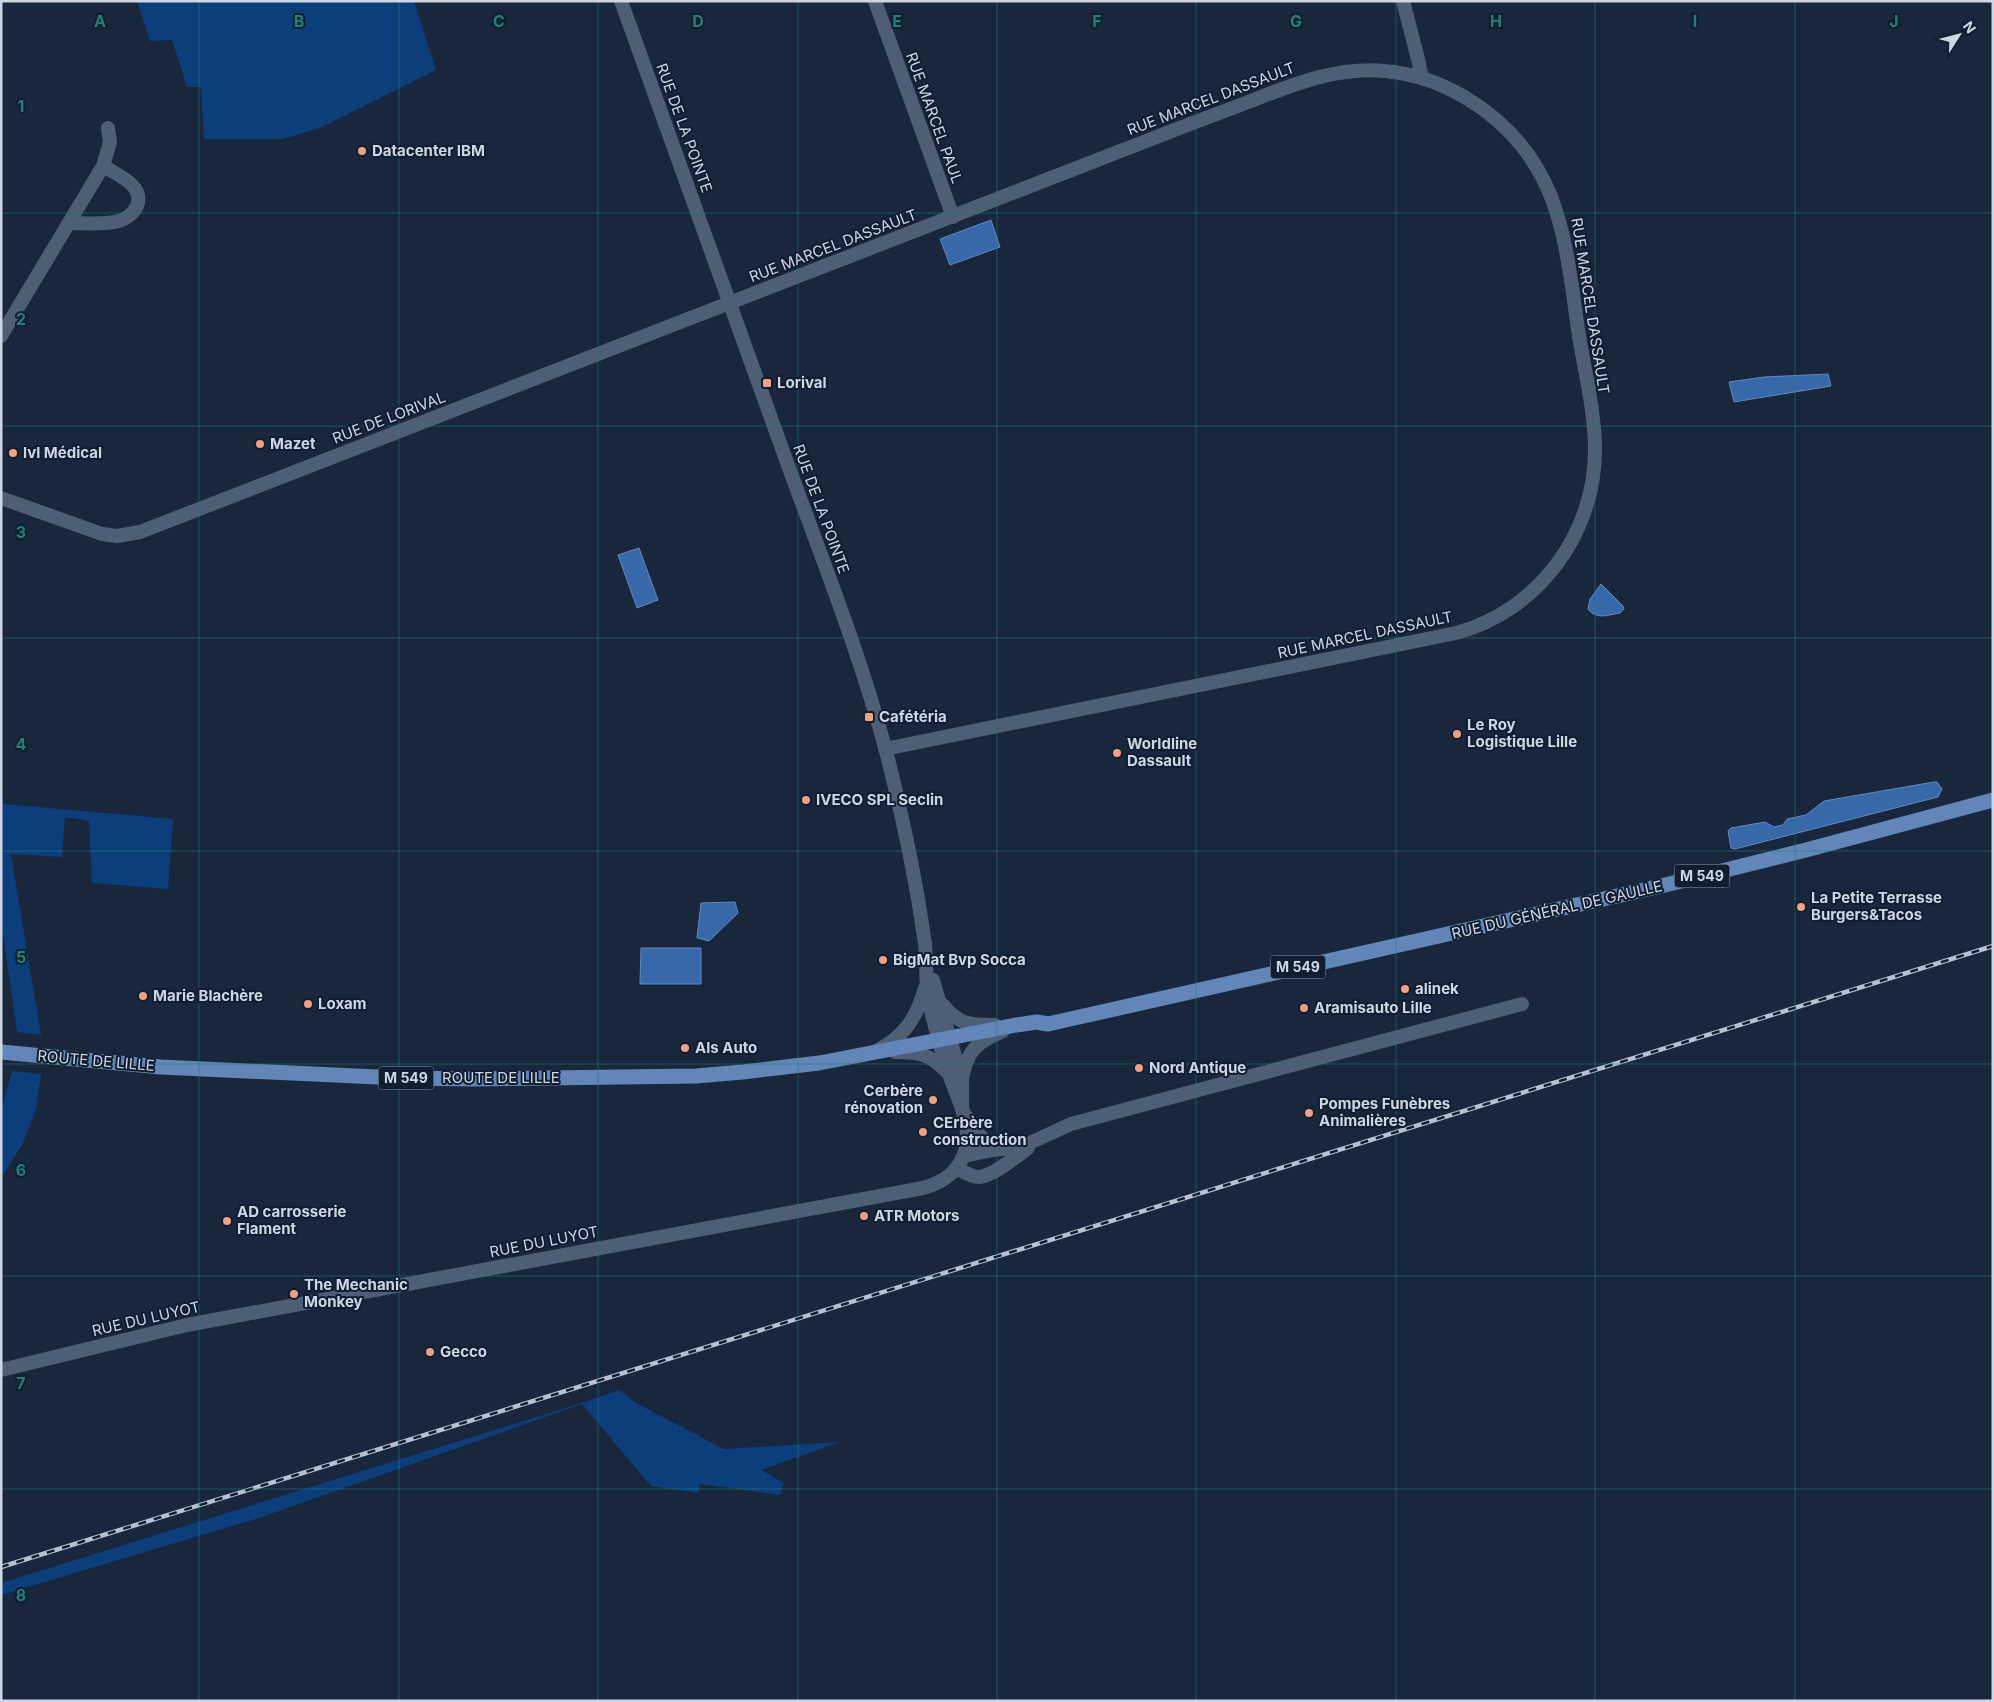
<svg xmlns="http://www.w3.org/2000/svg" width="1994" height="1702" font-family="Inter,sans-serif">
	<style>
		.green { fill: #0b3e7a }
		.water { fill: #3768aa; stroke: #6489bb }
		.lines { fill: none; stroke-linecap: round; stroke-linejoin: round }
		.minor { stroke: #4d5e75; stroke-width: 14 }
		.major { stroke: #6186b7; stroke-width: 15 }
		.rail-casing { stroke: #b7c2d0; stroke-width: 4.5 }
		.rail { stroke: #0f1e31; stroke-width: 2.5; stroke-dasharray: 8; stroke-linecap: butt }
		.grid { fill: none; stroke: #22807a; stroke-width: 1; stroke-opacity: 0.55 }
		.poi-dot { fill: #f2a080; stroke: #0f1e31; stroke-width: 2 }
		.labels { text-anchor: middle; stroke-width: 4; stroke-linejoin: round; paint-order: stroke }
		.shield { fill: #0f1e31; stroke: #94a0ae; stroke-width: 1 }
		.shield-label { font-size: 14px; font-weight: bold; fill: #cdd7e4 }
		.street-label { font-size: 15px; fill: #cdd7e4; stroke: #0f1e31 }
		.poi-label { font-size: 15px; font-weight: bold; fill: #cdd7e4; stroke: #0f1e31; text-anchor: start }
		.grid-label { font-size: 16px; text-anchor: middle; font-weight: bold; fill: #22807a; stroke: #0f1e31; stroke-width: 4; stroke-linejoin: round; paint-order: stroke }
	</style>
	<rect width="100%" height="100%" fill="#18273c"/>
	<path class="green" d="M137 1H414L436 70 322 127 283 139H204L201 87H187L172 40 150 41Z
		M1 793 4 804 173 819 168 889 92 883 89 821 65 817 62 857 11 854 41 1035 17 1032 1 921Z
		M12 1071 41 1074 36 1110 22 1145 1 1178V1110Z
		M619 1390 636 1403 724 1449 840 1442 761 1470 784 1483 780 1495 700 1484 698 1493 651 1486 582 1404 259 1518 1 1595V1583L582 1403Z"/>
	<path class="water" d="M991 220 1000 247 950 265 940 239Z
		M1828 374 1831 386 1734 402 1729 382 1764 377Z
		M639 548 658 600 637 608 618 555Z
		M1601 584 1623 606 1624 609 1620 613C1608 615 1596 620 1588 609L1590 599Z
		M1934 782H1937L1942 789 1938 797 1735 849 1731 848 1728 831 1731 828 1765 822 1774 827 1783 825 1787 819 1806 815 1824 801Z
		M735 902 738 913 709 941 697 938 701 903Z
		M641 948H701V984H640Z"/>
	<g class="lines">
		<path class="minor" d="M875 1 953 217
			M1403 1 1418 59 1422 78
			M69 223C85 223 104 225 119 221 126 219 134 213 137 206 145 185 117 175 103 166
			M1 336 103 166 110 142 108 128
			M1 498 102 534 117 536 140 532 1172 131C1200 120 1228 110 1256 99 1299 82 1339 67 1385 71 1418 74 1447 85 1474 103 1562 161 1565 241 1579 336 1585 373 1595 412 1595 450 1595 534 1538 611 1456 633L885 749
			M933 980 959 1070 962 1082V1110L975 1130 993 1150
			M943 1005C958 1025 972 1025 995 1025
			M878 1050C904 1037 917 1017 925 988
			M895 1052C919 1052 930 1054 947 1072
			M962 1079C967 1050 977 1042 1003 1031
			M964 1156 993 1150 1021 1147 1071 1124 1522 1004
			M957 1168C964 1172 971 1177 979 1177 993 1176 1017 1156 1028 1148
			M1 1370 187 1325 923 1188C944 1182 961 1171 966 1147 971 1122 957 1098 949 1074 941 1050 934 1025 929 1001 925 981 927 963 925 944 916 879 902 814 886 751 860 654 823 561 789 468 733 312 677 157 621 1"/>
		<path class="major" d="M1 1052 161 1067 399 1078 473 1079 696 1076 743 1072 819 1063 1016 1025 1037 1022 1048 1024 1661 886 1806 850 1993 800"/>
		<g class="rail-casing">
			<path id="rail" d="M1 1567 1993 946"/>
		</g>
		<use href="#rail" class="rail"/>
	</g>
	<path class="grid" d="M199 1V1701M399 1V1701M598 1V1701M798 1V1701M997 1V1701M1196 1V1701M1396 1V1701M1595 1V1701M1795 1V1701M1 213H1993M1 426H1993M1 638H1993M1 851H1993M1 1064H1993M1 1276H1993M1 1489H1993"/>
	<g class="poi-dot">
		<circle cx="362" cy="151" r="5"/>
		<rect x="762" y="378" width="10" height="10" rx="2.5"/>
		<circle cx="260" cy="444" r="5"/>
		<circle cx="13" cy="453" r="5"/>
		<rect x="864" y="712" width="10" height="10" rx="2.5"/>
		<circle cx="1457" cy="734" r="5"/>
		<circle cx="1117" cy="753" r="5"/>
		<circle cx="806" cy="800" r="5"/>
		<circle cx="1801" cy="907" r="5"/>
		<circle cx="883" cy="960" r="5"/>
		<circle cx="1405" cy="989" r="5"/>
		<circle cx="143" cy="996" r="5"/>
		<circle cx="308" cy="1004" r="5"/>
		<circle cx="1304" cy="1008" r="5"/>
		<circle cx="685" cy="1048" r="5"/>
		<circle cx="1139" cy="1068" r="5"/>
		<circle cx="933" cy="1100" r="5"/>
		<circle cx="1309" cy="1113" r="5"/>
		<circle cx="923" cy="1132" r="5"/>
		<circle cx="864" cy="1216" r="5"/>
		<circle cx="227" cy="1221" r="5"/>
		<circle cx="294" cy="1294" r="5"/>
		<circle cx="430" cy="1352" r="5"/>
	</g>
	<g class="labels">
		<g class="shield">
			<rect x="1674.5" y="864.5" width="55" height="23" rx="4"/>
			<rect x="1270.5" y="955.5" width="55" height="23" rx="4"/>
			<rect x="378.5" y="1066.5" width="55" height="23" rx="4"/>
		</g>
		<g class="shield-label">
			<text x="1702" y="881">M 549</text>
			<text x="1298" y="972">M 549</text>
			<text x="406" y="1083">M 549</text>
		</g>
		<g class="street-label">
			<text transform="translate(1211 99) rotate(-21)" y="5">RUE MARCEL DASSAULT</text>
			<text transform="translate(934 118) rotate(70)" y="5">RUE MARCEL PAUL</text>
			<text transform="translate(684 128) rotate(70)" y="5">RUE DE LA POINTE</text>
			<text transform="translate(833 246) rotate(-21)" y="5">RUE MARCEL DASSAULT</text>
			<text transform="translate(1590 306) rotate(81)" y="5">RUE MARCEL DASSAULT</text>
			<text transform="translate(389 418) rotate(-21)" y="5">RUE DE LORIVAL</text>
			<text transform="translate(821 509) rotate(70)" y="5">RUE DE LA POINTE</text>
			<text transform="translate(1365 635) rotate(-12)" y="5">RUE MARCEL DASSAULT</text>
			<text transform="translate(1557 910) rotate(-13)" y="5">RUE DU GÉNÉRAL DE GAULLE</text>
			<text transform="translate(96 1061) rotate(5)" y="5">ROUTE DE LILLE</text>
			<text x="501" y="1083">ROUTE DE LILLE</text>
			<text transform="translate(544 1242) rotate(-11)" y="5">RUE DU LUYOT</text>
			<text transform="translate(146 1319) rotate(-13)" y="5">RUE DU LUYOT</text>
		</g>
		<g class="poi-label">
			<text x="372" y="156">Datacenter IBM</text>
			<text x="777" y="388">Lorival</text>
			<text x="270" y="449">Mazet</text>
			<text x="23" y="458">lvl Médical</text>
			<text x="879" y="722">Cafétéria</text>
			<text x="1467" y="730">Le Roy<tspan x="1467" dy="17">Logistique Lille</tspan></text>
			<text x="1127" y="749">Worldline<tspan x="1127" dy="17">Dassault</tspan></text>
			<text x="816" y="805">IVECO SPL Seclin</text>
			<text x="1811" y="903">La Petite Terrasse<tspan x="1811" dy="17">Burgers&amp;Tacos</tspan></text>
			<text x="893" y="965">BigMat Bvp Socca</text>
			<text x="1415" y="994">alinek</text>
			<text x="153" y="1001">Marie Blachère</text>
			<text x="318" y="1009">Loxam</text>
			<text x="1314" y="1013">Aramisauto Lille</text>
			<text x="695" y="1053">Als Auto</text>
			<text x="1149" y="1073">Nord Antique</text>
			<text x="923" y="1096" text-anchor="end">Cerbère<tspan x="923" dy="17">rénovation</tspan></text>
			<text x="1319" y="1109">Pompes Funèbres<tspan x="1319" dy="17">Animalières</tspan></text>
			<text x="933" y="1128">CErbère<tspan x="933" dy="17">construction</tspan></text>
			<text x="237" y="1217">AD carrosserie<tspan x="237" dy="17">Flament</tspan></text>
			<text x="874" y="1221">ATR Motors</text>
			<text x="304" y="1290">The Mechanic<tspan x="304" dy="17">Monkey</tspan></text>
			<text x="440" y="1357">Gecco</text>
		</g>
	</g>
	<g class="grid-label">
		<text x="100" y="27">A</text>
		<text x="299" y="27">B</text>
		<text x="499" y="27">C</text>
		<text x="698" y="27">D</text>
		<text x="897" y="27">E</text>
		<text x="1097" y="27">F</text>
		<text x="1296" y="27">G</text>
		<text x="1496" y="27">H</text>
		<text x="1695" y="27">I</text>
		<text x="1894" y="27">J</text>
		<text x="21" y="112">1</text>
		<text x="21" y="325">2</text>
		<text x="21" y="538">3</text>
		<text x="21" y="750">4</text>
		<text x="21" y="963">5</text>
		<text x="21" y="1176">6</text>
		<text x="21" y="1389">7</text>
		<text x="21" y="1601">8</text>
	</g>
	<rect width="1994" height="1702" fill="none" stroke="#cdd7e4" stroke-width="5"/>
	<g transform="translate(1959 35) rotate(54)" stroke="#0f1e31" stroke-width="4" paint-order="stroke">
	<path d="M0-4L9 19L0 12L-9 19Z" fill="#cdd7e4"/>
	<text y="-8" font-size="14" font-weight="bold" text-anchor="middle" fill="#cdd7e4">N</text>
	</g>
</svg>
